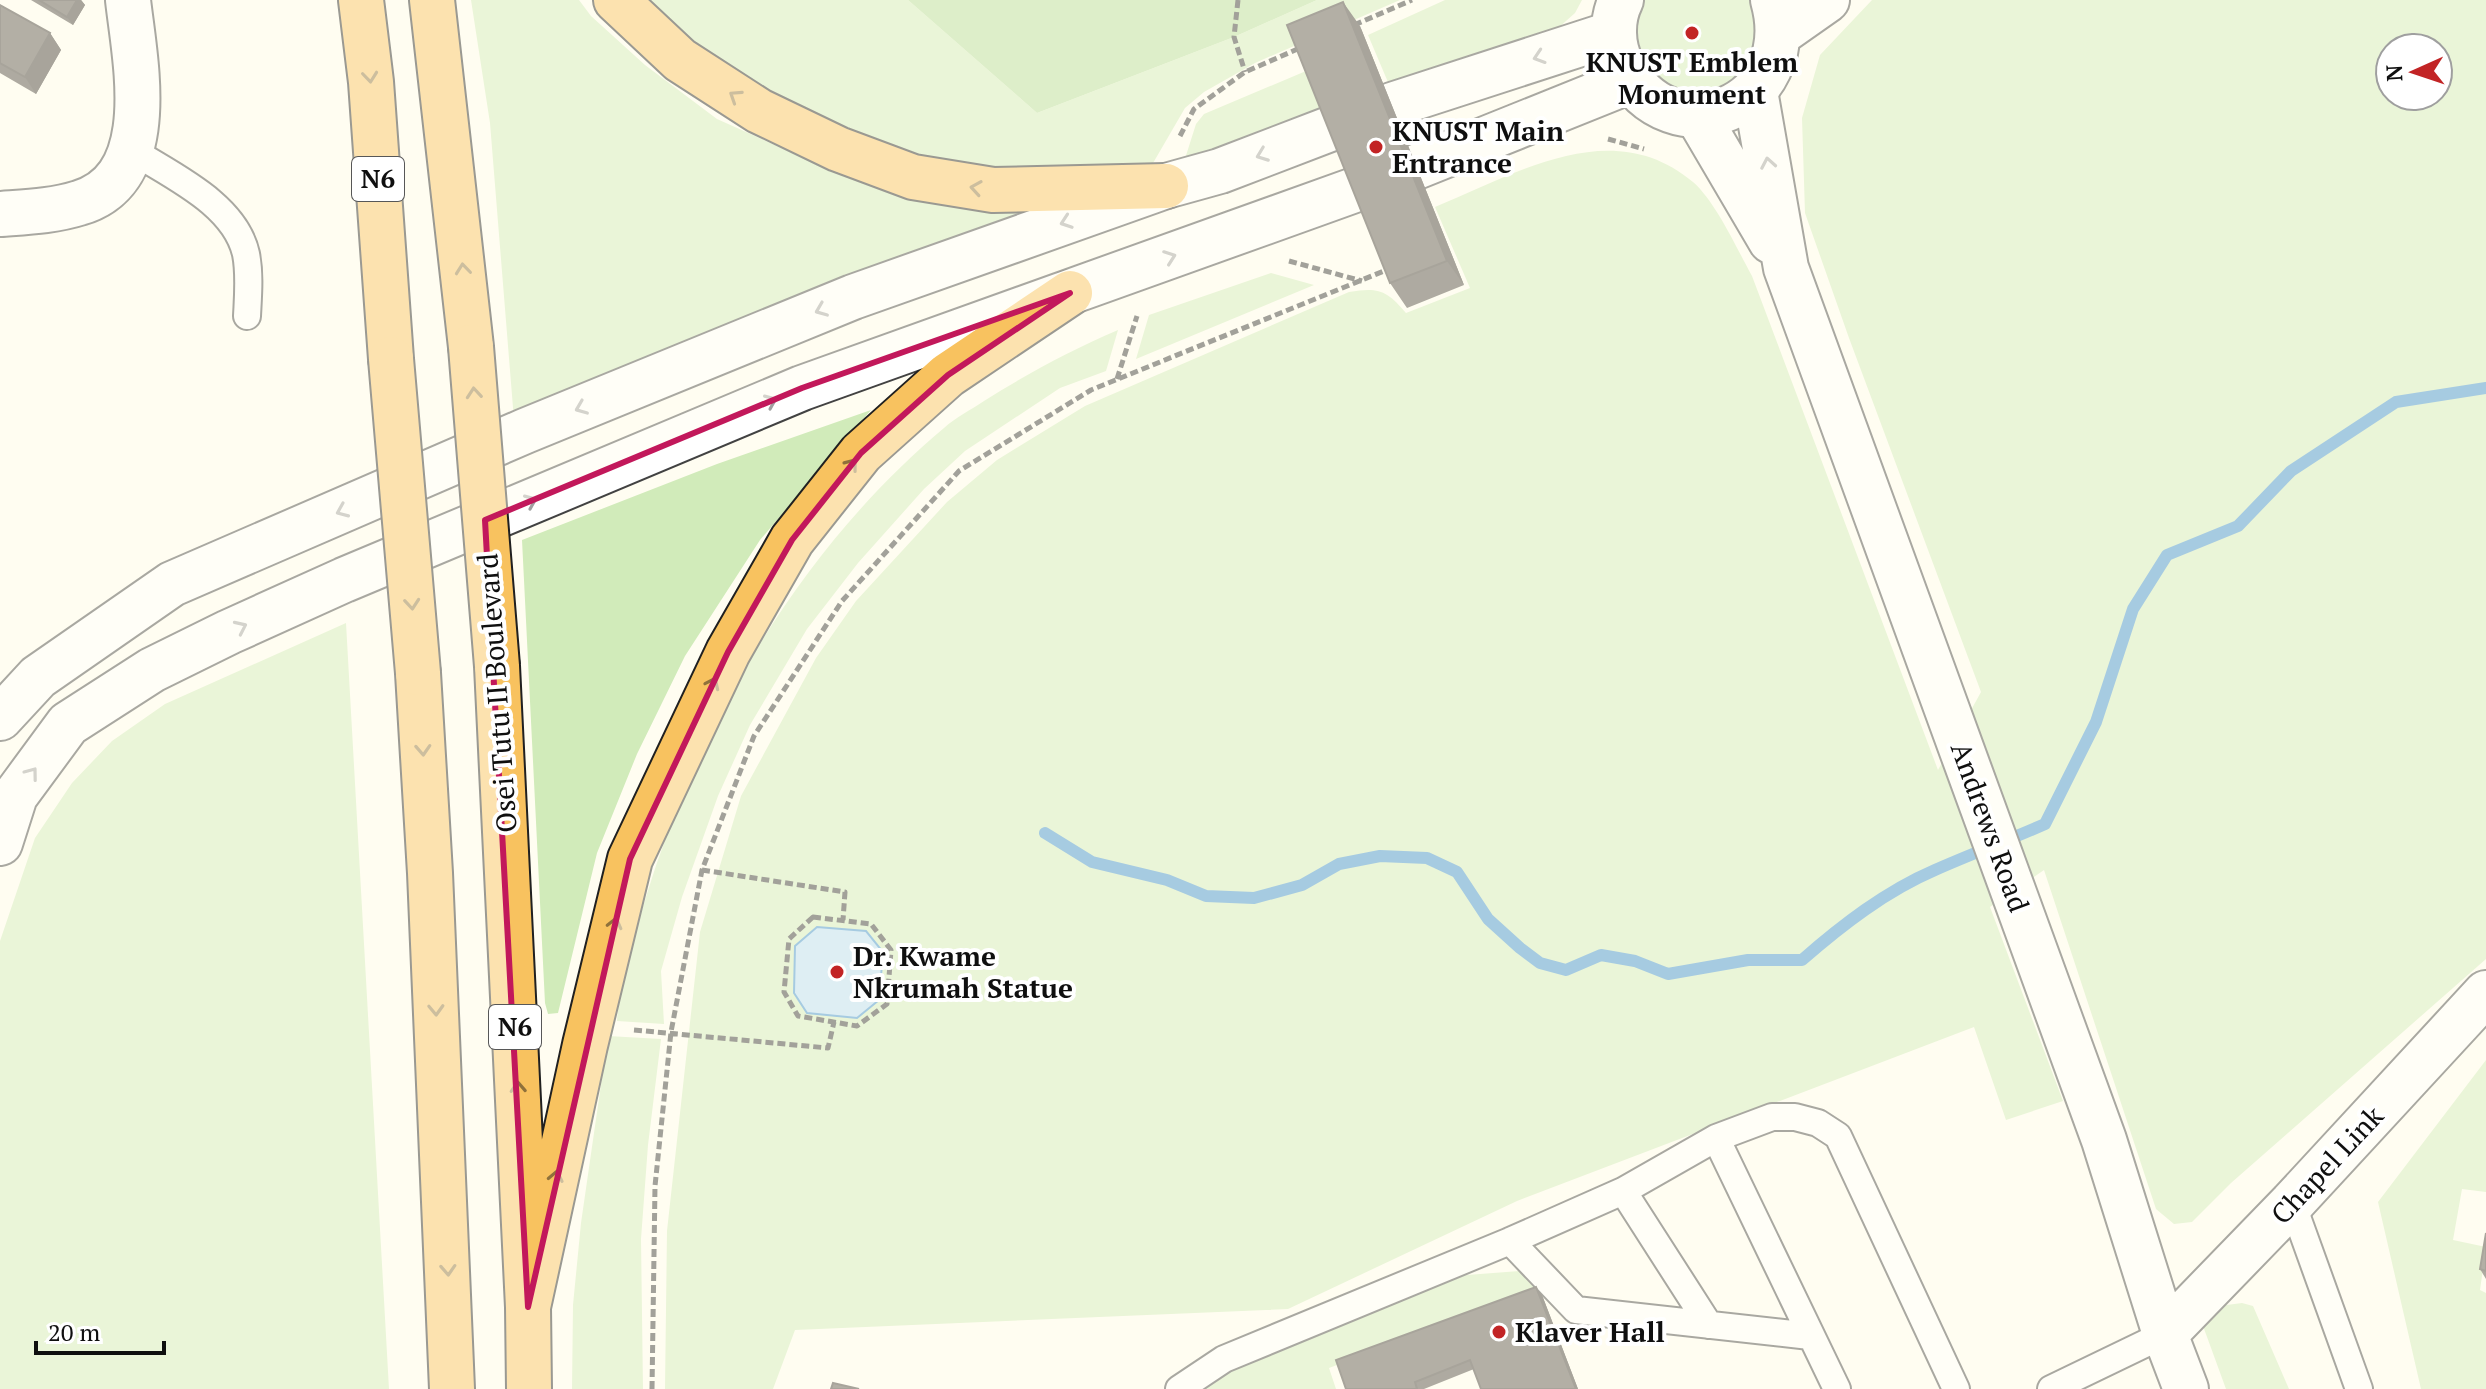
<svg xmlns="http://www.w3.org/2000/svg" width="2486" height="1389" font-family="'PT Serif',serif">
	<style>
		.green { fill: #d1ebba; fill-rule: evenodd }
		.forest { fill: #b4dc99 }
		.water { fill: #b5dcf7; stroke: #3b8ecf; stroke-width: 2 }
		.lines { fill: none; stroke-linecap: round; stroke-linejoin: round }
		.stream { stroke: #3b8ecf; stroke-width: 12 }
		.service-casing { stroke: #424242; stroke-width: 30 }
		.minor-casing { stroke: #424242; stroke-width: 48 }
		.tertiary-casing { stroke: #424242; stroke-width: 48 }
		.trunk-casing { stroke: #202020; stroke-width: 48 }
		.path { stroke: #313131; stroke-width: 5; stroke-dasharray: 8 4; stroke-linecap: butt }
		.service { stroke: #fff; stroke-width: 26 }
		.minor { stroke: #fff; stroke-width: 44 }
		.tertiary { stroke: #fff; stroke-width: 44 }
		.trunk { stroke: #f8c25f; stroke-width: 44 }
		.trunk-bridge-casing { stroke: #202020; stroke-width: 48; stroke-linecap: butt }
		.trunk-bridge { stroke: #f8c25f; stroke-width: 44 }
		.wall { fill: #4c4640 }
		.shaded-wall { fill: #3e3934 }
		.building { fill: #58514b; stroke: #3e3934; stroke-width: 2 }
		.oneway { stroke: #9f9f9f }
		.oneway2 { stroke: #8f713b }
		.marked { fill: none; stroke: #c2185b; stroke-width: 6; stroke-linejoin: round }
		.poi-dot { fill: #c22425; stroke: #fff; stroke-width: 3 }
		.labels { text-anchor: middle; stroke-width: 8; stroke-linejoin: round; paint-order: stroke }
		.shield { fill: #fff; stroke: #575757; stroke-width: 2 }
		.shield-label { font-size: 26px; font-weight: bold; fill: #0f0f0f }
		.poi-label { font-size: 28px; font-weight: bold; fill: #0f0f0f; stroke: #fff; text-anchor: start }
		.street-label { font-size: 28px; fill: #0f0f0f; stroke: #fff }
	</style>
	<rect width="100%" height="100%" fill="#fffdf1"/>
	<path class="green" d="M471 0H579L591 16 645 65 717 119 835 172 944 202 1065 215 514 420 490 123Z
		M635 0H908L1037 113 1234 37 1317 0H1400L1255 63 1204 92 1185 108 1149 170 982 172 883 152 717 66Z
		M1445 0H1582L1575 13 1548 37 1393 94 1368 35Z
		M1642 0H1750C1792 113 1623 119 1634 24 1635 16 1639 8 1642 0Z
		M1872 0H2486V959L2231 1183 2192 1222 2174 1224 2156 1209 2044 870 1990 907 2063 1101 2006 1120 1974 1027 1517 1201 1288 1309 795 1330 773 1389H665L667 1231 700 932 741 796 816 658 856 601 947 502 997 460 1085 406 1349 292C1378 287 1387 290 1406 313L1470 288 1435 207C1518 173 1612 114 1693 182 1716 202 1737 249 1752 276L1938 770 1981 692 1849 338 1805 213 1802 118 1820 55ZM2390 48H2438V96H2390Z
		M1306 71 1326 120 1183 165 1196 124 1204 114Z
		M1271 273 1314 285 1136 359 1149 315Z
		M1118 330 1106 371 1060 388 965 451 924 489 858 563 807 629 750 725 718 796 682 897 661 971 664 1024 617 1021C619 979 633 938 646 897 700 720 801 548 944 428 956 417 971 410 984 401 1027 374 1071 350 1118 330Z
		M871 410 760 540 685 656 637 754 597 853 558 1013 548 1014 545 1003 522 540 717 464Z
		M346 623 389 1389H0V941L35 838 72 783 112 741 165 704Z
		M608 1036 661 1039 648 1145 641 1239 643 1389H572L573 1305 581 1223Z
		M2486 1060V1192L2462 1189 2453 1240 2486 1247 2480 1290 2486 1293V1389H2421L2378 1202Z
		M1531 1270 1539 1288 1329 1368 1336 1389H1205L1209 1383 1251 1357 1454 1276Z
		M2242 1303 2253 1306 2289 1389H2226L2199 1315 2219 1306Z"/>
	<path class="forest" d="M908 0H1317L1234 37 1037 113Z"/>
	<path class="water" d="M817 927 866 931 883 952 879 1000 857 1018 807 1013 794 993 795 946Z"/>
	<g class="lines">
		<path class="stream" d="M1045 833 1092 862 1167 880 1206 896 1254 898 1302 885 1339 864 1380 856 1427 858 1457 872 1488 919 1520 948 1540 963 1566 970 1601 955 1635 961 1668 974 1748 960H1802C1842 925 1886 891 1935 870 1971 854 2009 840 2045 824L2096 722 2133 609 2167 555 2238 526 2291 471 2396 402 2486 388"/>
		<g class="service-casing">
			<path id="service" d="M133 151C172 176 235 204 246 254 250 274 248 296 247 316
				M1716 1138 1837 1389
				M1623 1191 1709 1325
				M2292 1203 2359 1389
				M1510 1241 1576 1310 1810 1336
				M1179 1389 1224 1359 1510 1241 1623 1191 1716 1138 1772 1117H1795L1818 1123 1838 1136 1956 1389
				M2051 1389 2165 1334"/>
		</g>
		<g class="minor-casing">
			<path id="minor" d="M1755 91 1786 268 2104 1140 2165 1334 2186 1389
				M1697 115 1771 241
				M0 214C26 212 54 211 79 203 161 179 135 62 128 0
				M2165 1334 2292 1203 2486 993"/>
		</g>
		<g class="tertiary-casing">
			<path id="tertiary" d="M1621 0C1611 20 1612 46 1622 65 1672 161 1803 107 1773 0
				M1780 33 1827 0
				M1392 105 1614 33
				M1416 167 1630 81
				M0 718 38 677 172 584 525 431 853 297 1166 186 1220 171 1335 127
				M0 843 15 796 68 724 152 670 229 632 344 580 802 388 1360 188"/>
		</g>
		<g class="trunk-casing">
			<path id="trunk" d="M361 0 371 82 391 359
				M432 0 471 347
				M616 0 680 60 759 111 838 149 913 177 993 190 1166 186
				M497 666 528 1307 529 1389
				M418 673 430 873 452 1389
				M528 1307 585 1045 630 859 728 652 792 540 861 453 948 375 1070 293"/>
		</g>
		<path class="path" d="M1238 0 1234 37 1245 72
			M1354 25 1412 0
			M1180 136 1194 109 1245 72 1300 48
			M1608 139 1644 149
			M1289 261 1362 281
			M1117 379 1137 316
			M702 870 845 892 843 920
			M813 917 871 924 891 950 887 1004 857 1026 798 1016 784 992 789 939Z
			M634 1030 828 1048 834 1022
			M652 1389 655 1186 671 1032 702 870 754 736 842 601 959 471 1091 390 1389 269"/>
		<use href="#service" class="service"/>
		<use href="#minor" class="minor"/>
		<use href="#tertiary" class="tertiary"/>
		<use href="#trunk" class="trunk"/>
		<g class="trunk-bridge-casing">
			<path id="trunk-bridge" d="M471 347 497 666
				M391 359 418 673"/>
		</g>
		<use href="#trunk-bridge" class="trunk-bridge"/>
	</g>
	<path class="wall" d="M31 0H81L85 5 73 25Z
		M0 5 50 33 61 50 36 94 0 73Z
		M1360 26 1464 285 1407 308 1390 283Z
		M2486 1233V1279L2480 1269Z
		M1542 1295 1578 1389H1481L1474 1369 1424 1389H1346Z"/>
	<path class="shaded-wall" d="M77 0H81L85 5 73 25 67 17Z
		M1343 2 1360 26 1464 285 1447 261Z
		M50 33 61 50 36 94 25 77Z
		M1536 1287 1542 1295 1578 1389H1576Z"/>
	<path class="building" d="M39 0H77L67 17Z
		M1343 2 1447 261 1390 283 1287 25Z
		M0 5 50 33 25 77 0 63Z
		M2486 1233V1271L2480 1269Z
		M1536 1287 1576 1389H1481L1470 1360 1415 1382 1417 1389H1346L1336 1360Z
		M833 1383 859 1389H831Z"/>
	<defs><path id="oneway-chevron" d="M-2-3.5L2.5 0L-2 3.5" fill="none" stroke-width="1.6" stroke-linecap="round" stroke-linejoin="round" transform="scale(2)"/></defs>
	<g class="oneway">
		<use href="#oneway-chevron" transform="translate(1539 57) rotate(162)"/>
		<use href="#oneway-chevron" transform="translate(1262 155) rotate(159)"/>
		<use href="#oneway-chevron" transform="translate(1768 163) rotate(-100)"/>
		<use href="#oneway-chevron" transform="translate(1066 222) rotate(161)"/>
		<use href="#oneway-chevron" transform="translate(1170 257) rotate(-20)"/>
		<use href="#oneway-chevron" transform="translate(821 310) rotate(158)"/>
		<use href="#oneway-chevron" transform="translate(771 401) rotate(-23)"/>
		<use href="#oneway-chevron" transform="translate(581 408) rotate(158)"/>
		<use href="#oneway-chevron" transform="translate(531 501) rotate(-23)"/>
		<use href="#oneway-chevron" transform="translate(342 511) rotate(157)"/>
		<use href="#oneway-chevron" transform="translate(241 627) rotate(-25)"/>
		<use href="#oneway-chevron" transform="translate(32 773) rotate(-53)"/>
	</g>
	<g class="oneway2">
		<use href="#oneway-chevron" transform="translate(370 77) rotate(84)"/>
		<use href="#oneway-chevron" transform="translate(735 96) rotate(-147)"/>
		<use href="#oneway-chevron" transform="translate(976 188) rotate(-171)"/>
		<use href="#oneway-chevron" transform="translate(463 269) rotate(-96)"/>
		<use href="#oneway-chevron" transform="translate(474 393) rotate(-95)"/>
		<use href="#oneway-chevron" transform="translate(852 464) rotate(-52)"/>
		<use href="#oneway-chevron" transform="translate(412 604) rotate(85)"/>
		<use href="#oneway-chevron" transform="translate(713 683) rotate(-65)"/>
		<use href="#oneway-chevron" transform="translate(423 750) rotate(87)"/>
		<use href="#oneway-chevron" transform="translate(615 923) rotate(-76)"/>
		<use href="#oneway-chevron" transform="translate(436 1010) rotate(88)"/>
		<use href="#oneway-chevron" transform="translate(518 1087) rotate(-93)"/>
		<use href="#oneway-chevron" transform="translate(556 1176) rotate(-78)"/>
		<use href="#oneway-chevron" transform="translate(448 1270) rotate(87)"/>
	</g>
	<path d="M0 0H2486V1389H0ZM1070 293 948 375 861 453 792 540 728 652 630 859 528 1307 485 520 802 388Z" fill="#fffdf1" fill-opacity=".55" fill-rule="evenodd"/>
	<path class="marked" d="M1070 293 948 375 861 453 792 540 728 652 630 859 528 1307 485 520 802 388Z"/>
	<g class="poi-dot">
		<circle cx="1692" cy="33" r="8"/>
		<circle cx="1376" cy="147" r="8"/>
		<circle cx="837" cy="972" r="8"/>
		<circle cx="1499" cy="1332" r="8"/>
	</g>
	<g class="labels">
		<g class="shield">
			<rect x="352" y="157" width="52" height="44" rx="6"/>
			<rect x="489" y="1005" width="52" height="44" rx="6"/>
		</g>
		<g class="shield-label">
			<text x="378" y="188">N6</text>
			<text x="515" y="1036">N6</text>
		</g>
		<g class="poi-label">
			<text x="1692" y="72" text-anchor="middle">KNUST Emblem<tspan x="1692" dy="32">Monument</tspan></text>
			<text x="1392" y="141">KNUST Main<tspan x="1392" dy="32">Entrance</tspan></text>
			<text x="853" y="966">Dr. Kwame<tspan x="853" dy="32">Nkrumah Statue</tspan></text>
			<text x="1515" y="1342">Klaver Hall</text>
		</g>
		<g class="street-label">
			<text transform="translate(497 693) rotate(-94)" y="10">Osei Tutu II Boulevard</text>
			<text transform="translate(1990 827) rotate(70)" y="10">Andrews Road</text>
			<text transform="translate(2327 1165) rotate(-47)" y="10">Chapel Link</text>
		</g>
	</g>
	<g transform="translate(2414 72) rotate(267)"><circle r="38" fill="#ffffff" stroke="#9f9f9f" stroke-width="2"/>
	<path d="M0-6L14 30L0 20L-14 30Z" fill="#c22425"/>
	<text y="-12" font-size="22" font-weight="bold" text-anchor="middle" fill="#0f0f0f">N</text>
	</g>
	<path d="M36 1341v12h128v-12" fill="none" stroke="#0f0f0f" stroke-width="4"/>
	<text x="48" y="1341" font-size="24" fill="#0f0f0f" stroke="#ffffff" stroke-width="6" paint-order="stroke">20 m</text>
</svg>
